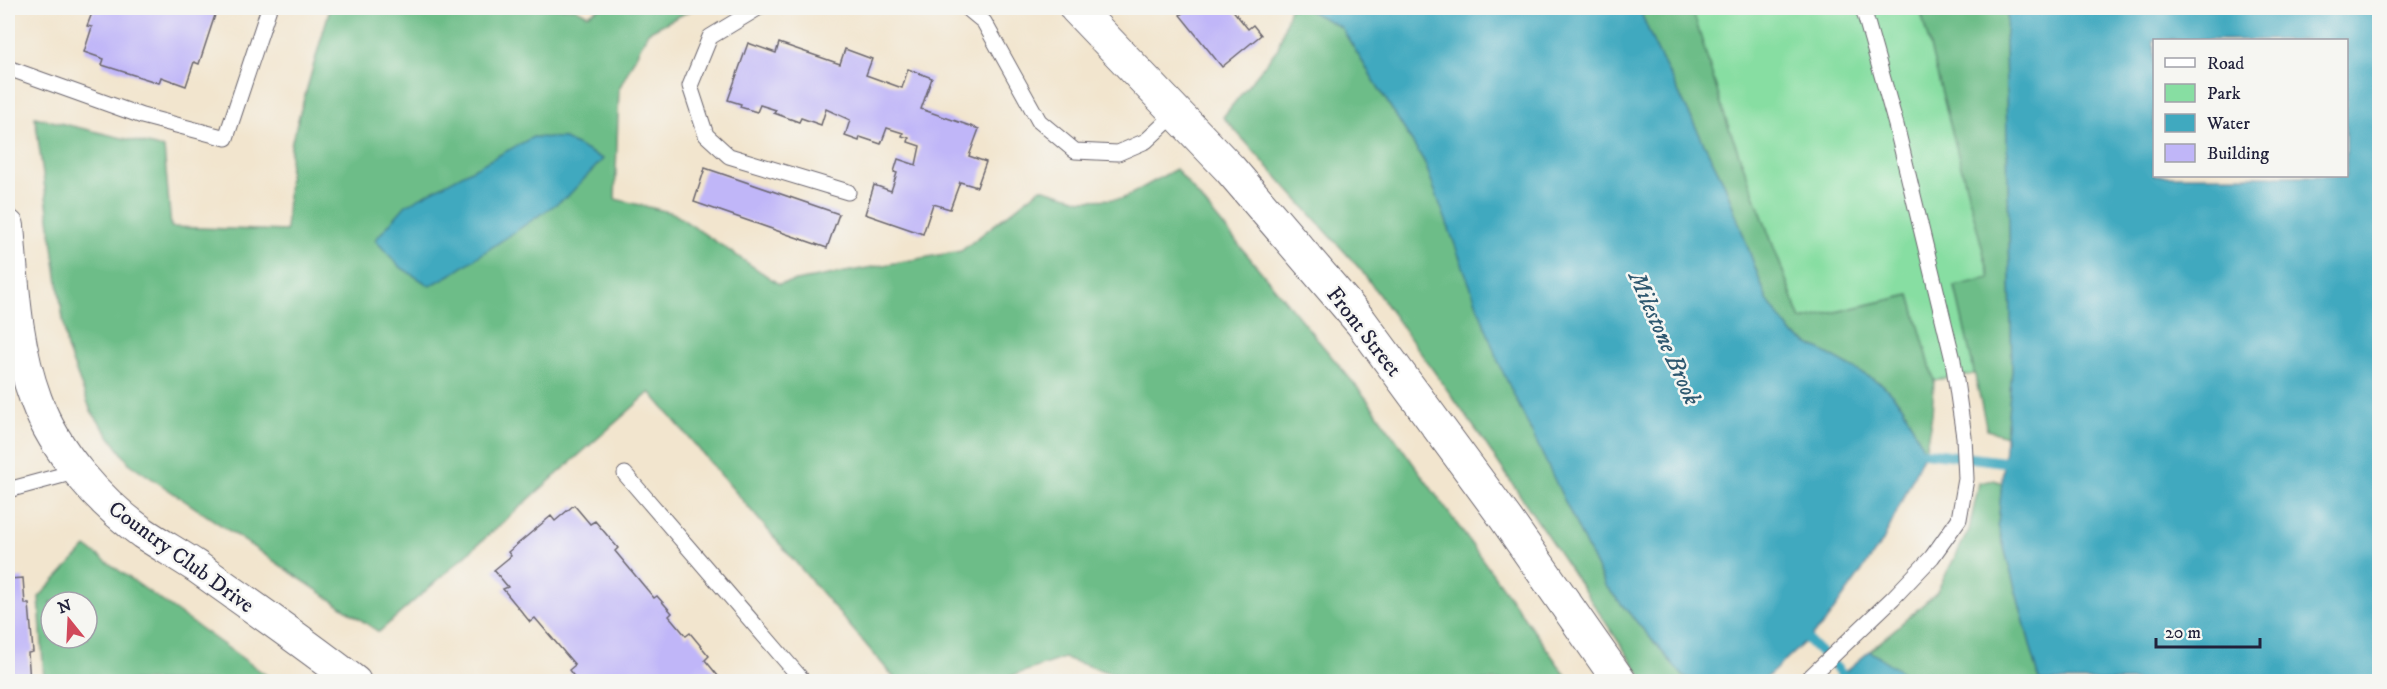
<svg xmlns="http://www.w3.org/2000/svg" width="2387" height="689" font-family="'IM FELL DW Pica',serif">
	<style>
		.green { fill: #87dea2; stroke: #54806e; stroke-width: 1.5 }
		.forest { fill: #6dbd88; stroke: #487062; stroke-width: 1.5; fill-rule: evenodd }
		.water { fill: #40a9bf; stroke: #31667d; stroke-width: 1.5; fill-rule: evenodd }
		.lines { fill: none; stroke-linecap: round; stroke-linejoin: round }
		.stream { stroke: #40a9bf; stroke-width: 10 }
		.building { fill: #c0b6f8 }
		.service-casing { stroke: #6b666e; stroke-width: 17 }
		.minor-casing { stroke: #6b666e; stroke-width: 34 }
		.secondary-casing { stroke: #6b666e; stroke-width: 35 }
		.service { stroke: #fff; stroke-width: 15 }
		.minor { stroke: #fff; stroke-width: 32 }
		.secondary { stroke: #fff; stroke-width: 33 }
		.labels { text-anchor: middle; stroke-width: 5; stroke-linejoin: round; paint-order: stroke }
		.street-label { font-size: 22px; fill: #22223b; stroke: #f6f6f2 }
		.water-label { font-size: 24px; font-style: italic; fill: #2e5870; stroke: #f6f6f2 }
	</style>
	<rect width="100%" height="100%" fill="#f6f6f2"/>
	<filter id="ink" filterUnits="userSpaceOnUse"><feTurbulence type="fractalNoise" baseFrequency=".0167" numOctaves="2"/><feDisplacementMap in="SourceGraphic" scale="12" xChannelSelector="R" yChannelSelector="G"/><feConvolveMatrix kernelMatrix="1 2 1 2 8 2 1 2 1" color-interpolation-filters="sRGB"/></filter>
	<filter id="wash" filterUnits="userSpaceOnUse"><feTurbulence type="fractalNoise" baseFrequency=".008" numOctaves="4" result="noise"/><feDisplacementMap in="SourceGraphic" scale="24" xChannelSelector="R" yChannelSelector="G"/><feGaussianBlur stdDeviation="1.35" result="paint"/><feColorMatrix in="noise" values="0 0 0 0 0 0 0 0 0 0 0 0 0 0 0 0 0 1.4 0 .05"/><feComposite in="paint" operator="in"/></filter>
	<g filter="url(#wash)">
		<rect width="100%" height="100%" fill="#f2e5ce"/>
		<path class="green" d="M1695 8H1920L1991 279 1955 287 1975 374 1934 380 1910 295 1801 320 1725 117 1694 15Z"/>
		<path class="forest" d="M330 8H575L588 15 600 8H695L648 32 619 89 615 199 673 213 779 284 961 251 1041 188 1082 200 1122 199 1176 169 1366 398 1570 681 1138 682 1064 658 997 681H897L650 392 379 632 129 463 91 411 67 348 35 117 164 148 171 227 286 231 291 144Z
			M1290 8H1303L1341 27 1424 161 1500 364 1605 585 1684 676 1704 681H1645L1479 434 1361 270 1223 117 1278 48Z
			M1639 8H1695L1694 15 1725 117 1801 320 1910 295 1934 380 1932 415 1925 452 1902 405 1882 384 1793 335 1767 300 1725 185 1654 44Z
			M1920 8H2008L2005 42 2012 370 2006 436 1987 430 1955 286 1990 278Z
			M1994 480 2002 483 1998 525 2040 681H1915L1870 651 1936 593 1969 530 1979 483Z
			M86 547 259 670 274 681H44L39 597ZM51 602H87V638H51Z"/>
		<path class="water" d="M1303 8H1639L1654 44 1725 185 1767 300 1793 335 1882 384 1902 405 1925 452 1883 541 1825 623 1763 681H1704L1684 677 1605 585 1499 364 1424 161 1341 27Z
			M2008 8H2379V681H2040L1998 525 2012 370 2005 42ZM2154 40H2346V176H2154Z
			M533 137 563 138 603 159 568 196 455 272 430 286 400 267 375 240 406 205Z
			M1870 651 1915 681H1834Z"/>
		<g class="lines">
			<path class="stream" d="M1925 452 2004 462
				M1800 630C1813 649 1835 662 1848 682"/>
		</g>
		<g id="blocks">
			<path class="building" d="M94 8H212L217 9 199 64 194 62 186 86 161 77 159 83 102 65 104 59 84 52 92 27 87 26Z
				M1190 8H1231L1248 29 1253 25 1261 35 1222 67 1180 15Z
				M748 43 776 53 779 43 840 64 845 49 872 59 866 75 902 88 908 69 932 78 921 109 979 129 969 156 986 162 977 187 960 182 950 209 933 204 923 234 865 214 874 185 891 191 897 173 894 172 898 159 916 165 920 146 908 142 909 138 902 136 903 133 887 128 881 144 860 137 859 141 845 136 850 120 826 109 821 125 801 118 799 122 774 113 776 110 760 105 757 112 740 107 741 104 728 100Z
				M705 168 839 214 827 248 694 202Z
				M574 505 590 524 595 521 618 548 615 551 654 598 657 596 672 613 669 616 686 636 690 633 709 656 705 660 723 682H578L569 670 575 665 535 618 530 622 503 589 508 587 494 570 511 556 508 552 551 516 555 521Z
				M23 578 25 604H29L33 652 28 653 30 682H8V579Z"/>
		</g>
	</g>
	<g filter="url(#ink)">
		<use href="#blocks" fill-opacity="0" stroke="#6b666e" stroke-width="1.5"/>
		<g class="lines">
			<g class="service-casing">
				<path id="service" d="M758 8 710 37 690 86 706 135 729 156 848 192
					M967 8 984 22 1039 121 1075 151 1118 153 1146 141 1176 113
					M8 68 142 116 226 138 269 8
					M625 474 804 682
					M8 490 78 471
					M1805 682 1893 598 1932 557 1959 519 1966 479 1964 437 1953 360 1896 125 1863 8"/>
			</g>
			<g class="minor-casing">
				<path id="minor" d="M8 226C13 285 15 344 36 400 55 452 99 501 143 533 161 545 179 555 197 567 250 605 304 642 355 682"/>
			</g>
			<g class="secondary-casing">
				<path id="secondary" d="M1076 8 1230 169 1361 322 1506 519 1620 682"/>
			</g>
			<use href="#service" class="service"/>
			<use href="#minor" class="minor"/>
			<use href="#secondary" class="secondary"/>
		</g>
	</g>
	<g class="labels">
		<g class="street-label">
			<text transform="translate(1365 331) rotate(52)" y="8">Front Street</text>
			<text transform="translate(182 556) rotate(36)" y="8">Country Club Drive</text>
		</g>
		<g class="water-label">
			<text transform="translate(1665 338) rotate(66)" y="8">Milestone Brook</text>
		</g>
	</g>
	<rect width="2387" height="689" fill="none" stroke="#f6f6f2" stroke-width="30"/>
	<rect x="2153" y="39" width="195" height="138" fill="#f6f6f2" stroke="#a1a1a9" stroke-width="1.5"/>
	<rect x="2165" y="58" width="30" height="9" fill="#ffffff" stroke="#a1a1a9" stroke-width="1.5"/>
	<text x="2207" y="69" font-size="18" fill="#22223b">Road</text>
	<rect x="2165" y="84" width="30" height="18" fill="#87dea2" stroke="#a1a1a9" stroke-width="1.5"/>
	<text x="2207" y="99" font-size="18" fill="#22223b">Park</text>
	<rect x="2165" y="114" width="30" height="18" fill="#40a9bf" stroke="#a1a1a9" stroke-width="1.5"/>
	<text x="2207" y="129" font-size="18" fill="#22223b">Water</text>
	<rect x="2165" y="144" width="30" height="18" fill="#c0b6f8" stroke="#a1a1a9" stroke-width="1.5"/>
	<text x="2207" y="159" font-size="18" fill="#22223b">Building</text>
	<g transform="translate(69 620) rotate(342)"><circle r="28" fill="#f6f6f2" stroke="#a1a1a9" stroke-width="1.5"/>
	<path d="M0-4.5L10 22L0 15L-10 22Z" fill="#d1495b"/>
	<text y="-9" font-size="16" font-weight="bold" text-anchor="middle" fill="#22223b">N</text>
	</g>
	<path d="M2156 638v9h104v-9" fill="none" stroke="#22223b" stroke-width="3"/>
	<text x="2165" y="638" font-size="18" fill="#22223b" stroke="#f6f6f2" stroke-width="4.5" paint-order="stroke">20 m</text>
</svg>
